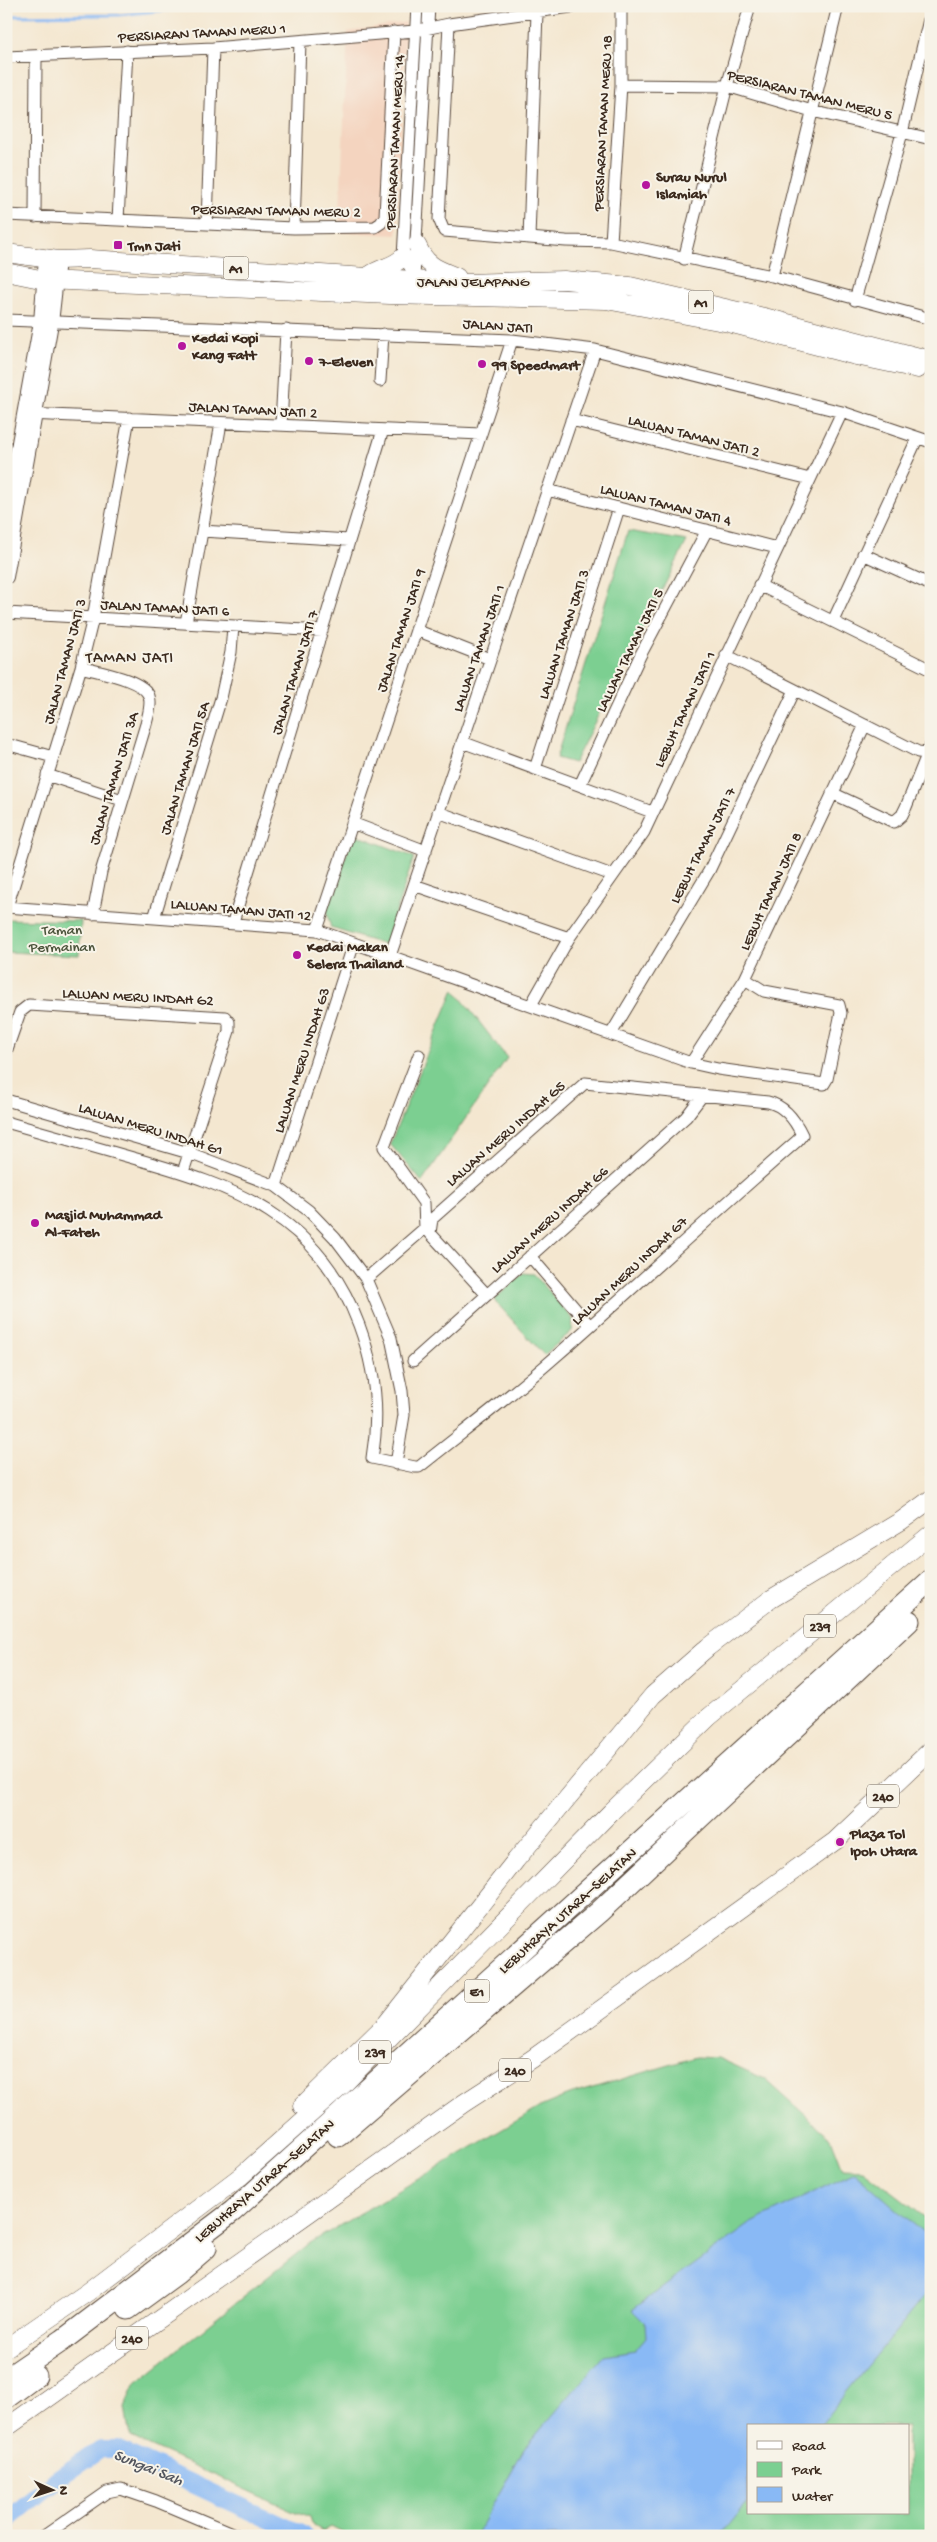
<svg xmlns="http://www.w3.org/2000/svg" width="937" height="2542" font-family="'Gochi Hand',sans-serif">
	<style>
		.built { fill: #f4d4bf }
		.green { fill: #7bcf91; stroke: #5b7c58; fill-rule: evenodd }
		.water { fill: #89b9f5; stroke: #62728a }
		.lines { fill: none; stroke-linecap: round; stroke-linejoin: round }
		.stream { stroke: #89b9f5; stroke-width: 3 }
		.river { stroke: #89b9f5; stroke-width: 18 }
		.minor-casing { stroke: #574639; stroke-width: 13 }
		.tertiary-casing { stroke: #574639; stroke-width: 16 }
		.primary-casing { stroke: #574639; stroke-width: 19 }
		.motorway-casing { stroke: #574639; stroke-width: 23 }
		.minor { stroke: #fff; stroke-width: 11 }
		.tertiary { stroke: #fff; stroke-width: 14 }
		.primary { stroke: #fff; stroke-width: 18 }
		.motorway { stroke: #fff; stroke-width: 21 }
		.poi-dot { fill: #b5179e; stroke: #f7f3e8; stroke-width: 2 }
		.labels { text-anchor: middle; stroke-width: 4; stroke-linejoin: round; paint-order: stroke }
		.shield { fill: #f7f3e8; stroke: #73665b; stroke-width: 1 }
		.shield-label { font-size: 14px; font-weight: bold; fill: #3b2a1e }
		.street-label { font-size: 15px; fill: #3b2a1e; stroke: #f7f3e8 }
		.poi-label { font-size: 15px; font-weight: bold; fill: #3b2a1e; stroke: #f7f3e8; text-anchor: start }
		.park-label { font-size: 15px; fill: #4b533b; stroke: #f7f3e8 }
		.neighbourhood-label { font-size: 16px; letter-spacing: 1px; fill: #3b2a1e; stroke: #f7f3e8 }
		.water-label { font-size: 16px; font-style: italic; fill: #52555e; stroke: #f7f3e8 }
	</style>
	<rect width="100%" height="100%" fill="#f7f3e8"/>
	<filter id="ink" filterUnits="userSpaceOnUse"><feTurbulence type="fractalNoise" baseFrequency=".02" numOctaves="2"/><feDisplacementMap in="SourceGraphic" scale="10" xChannelSelector="R" yChannelSelector="G"/><feConvolveMatrix kernelMatrix="1 2 1 2 8 2 1 2 1" color-interpolation-filters="sRGB"/></filter>
	<filter id="wash" filterUnits="userSpaceOnUse"><feTurbulence type="fractalNoise" baseFrequency=".0096" numOctaves="4" result="noise"/><feDisplacementMap in="SourceGraphic" scale="20" xChannelSelector="R" yChannelSelector="G"/><feGaussianBlur stdDeviation="1.12" result="paint"/><feColorMatrix in="noise" values="0 0 0 0 0 0 0 0 0 0 0 0 0 0 0 0 0 1.4 0 .05"/><feComposite in="paint" operator="in"/></filter>
	<g filter="url(#wash)">
		<rect width="100%" height="100%" fill="#f4e7d0"/>
		<path class="built" d="M406 22 397 235 339 232 348 32Z"/>
		<path class="green" d="M628 531 687 541 574 763 556 758Z
			M354 834 414 857 385 945 331 928 326 910Z
			M6 919 81 921 79 955 6 952Z
			M454 989 507 1058 422 1182 390 1144Z
			M523 1273 534 1274 573 1319 572 1331 544 1355 494 1300Z
			M696 2057 718 2058 765 2079 831 2138 843 2169 863 2170 931 2222V2523L920 2536H349L331 2527 324 2531 311 2524 309 2518 130 2437 125 2407 136 2383 310 2243 540 2107 566 2096ZM748 2426H908V2513H748Z"/>
		<path class="water" d="M854 2172 931 2239V2288L819 2426H748V2502L720 2536H475L524 2449 604 2355 635 2350 646 2337 645 2323 632 2310 750 2224Z"/>
		<g class="lines">
			<path class="stream" d="M6 16 118 15 207 6"/>
			<path class="river" d="M6 2521 58 2478 101 2449H117L305 2536"/>
		</g>
	</g>
	<g filter="url(#ink)">
		<g class="lines">
			<g class="minor-casing">
				<path id="minor" d="M417 6 403 257 421 283
					M449 24 439 219 444 231 566 241 611 242 772 276 931 319
					M6 57 213 48 415 31 449 24 578 6
					M621 85 727 86 812 111 931 139
					M6 215 294 228 375 227 381 223 385 216 394 32
					M35 217 36 57
					M118 220 127 51
					M207 223 213 48
					M294 228 300 41
					M529 238 537 12
					M611 242 621 85V6
					M684 259 727 86 748 13V6
					M772 276 838 6
					M414 278 429 6
					M855 300 902 133 931 11
					M6 320 512 340 595 350 842 412 931 442
					M380 381 383 334
					M28 414 481 434
					M571 420 810 479
					M281 425 286 330
					M547 490 777 548
					M202 531 349 540
					M863 554 931 585
					M759 585 931 670
					M6 613 322 631
					M833 621 917 439
					M186 623 221 423
					M416 630 490 659
					M726 655 918 752 928 753
					M81 667C97 672 143 679 149 696 152 705 148 715 146 724L101 872 93 914
					M462 742 652 812
					M6 744 53 757
					M535 769 619 508
					M47 775 122 800
					M580 785 640 656 707 530
					M832 793 894 822 902 815 906 807 931 745
					M438 812 612 875
					M352 823 426 851
					M414 885 569 938
					M6 907 317 930 691 1063 718 1069 824 1084 827 1079 841 1013 839 1005 764 991 745 979
					M7 907 81 667 93 618 129 418
					M154 918 221 698 231 652 233 626
					M233 922 383 430
					M317 930 512 340
					M390 956 595 350
					M531 1005 569 938 644 832 842 412
					M611 1034 709 871 795 690
					M6 1052 20 1012 29 1005 225 1017 229 1022V1031L183 1172
					M691 1063 745 979 865 725
					M6 1100 189 1153 276 1186 309 1211 335 1238 366 1279 391 1338 402 1391 404 1415 396 1464
					M6 1122C49 1134 91 1146 133 1158 236 1187 318 1216 359 1325 375 1368 380 1413 372 1458L415 1467H419C464 1431 511 1396 554 1358 636 1286 715 1212 797 1141L802 1135C795 1120 785 1106 768 1102L585 1083 432 1219 430 1233 487 1295
					M276 1186 354 943
					M530 1256 590 1326
					M366 1279 425 1228 424 1203 384 1147 419 1055
					M413 1361 686 1117 702 1096
					M44 2536 107 2492 121 2489 156 2501 239 2536"/>
			</g>
			<g class="tertiary-casing">
				<path id="tertiary" d="M6 514 41 322 46 259
					M6 577 51 323 58 260"/>
			</g>
			<g class="primary-casing">
				<path id="primary" d="M417 245C426 266 437 269 457 277
					M6 253 58 260 90 259 413 280 465 283 564 280 630 286 764 317 931 360
					M6 272 45 280 390 295 606 300 729 323 856 356 918 369
					M370 275C381 267 394 267 403 257
					M302 2106 386 2024 516 1860 653 1695 708 1647 771 1599 901 1521 931 1499
					M6 2348 88 2292 241 2176 345 2083 611 1812 709 1717 931 1534
					M6 2428 464 2103 532 2059 835 1841 931 1750"/>
			</g>
			<g class="motorway-casing">
				<path id="motorway" d="M338 2136 599 1912 909 1621
					M128 2309 176 2274 206 2248
					M6 2379 63 2340 233 2211 931 1580
					M6 2398 36 2376"/>
			</g>
			<use href="#minor" class="minor"/>
			<use href="#tertiary" class="tertiary"/>
			<use href="#primary" class="primary"/>
			<use href="#motorway" class="motorway"/>
		</g>
	</g>
	<g class="poi-dot">
		<circle cx="646" cy="185" r="5"/>
		<rect x="113" y="240" width="10" height="10" rx="2.5"/>
		<circle cx="182" cy="346" r="5"/>
		<circle cx="309" cy="361" r="5"/>
		<circle cx="482" cy="364" r="5"/>
		<circle cx="297" cy="955" r="5"/>
		<circle cx="35" cy="1223" r="5"/>
		<circle cx="840" cy="1842" r="5"/>
	</g>
	<g class="labels">
		<g class="shield">
			<rect x="223.5" y="256.5" width="25" height="23" rx="4"/>
			<rect x="688.5" y="290.5" width="25" height="23" rx="4"/>
			<rect x="804" y="1614.5" width="32" height="23" rx="4"/>
			<rect x="867" y="1784.5" width="32" height="23" rx="4"/>
			<rect x="464.5" y="1979.5" width="25" height="23" rx="4"/>
			<rect x="359" y="2040.5" width="32" height="23" rx="4"/>
			<rect x="499" y="2058.5" width="32" height="23" rx="4"/>
			<rect x="116" y="2326.5" width="32" height="23" rx="4"/>
		</g>
		<g class="shield-label">
			<text x="236" y="273">A1</text>
			<text x="701" y="307">A1</text>
			<text x="820" y="1631">239</text>
			<text x="883" y="1801">240</text>
			<text x="477" y="1996">E1</text>
			<text x="375" y="2057">239</text>
			<text x="515" y="2075">240</text>
			<text x="132" y="2343">240</text>
		</g>
		<g class="street-label">
			<text transform="translate(202 32) rotate(-3)" y="5">PERSIARAN TAMAN MERU 1</text>
			<text transform="translate(810 94) rotate(14)" y="5">PERSIARAN TAMAN MERU 5</text>
			<text transform="translate(602 123) rotate(-87)" y="5">PERSIARAN TAMAN MERU 18</text>
			<text transform="translate(394 142) rotate(-87)" y="5">PERSIARAN TAMAN MERU 14</text>
			<text transform="translate(276 210) rotate(1)" y="5">PERSIARAN TAMAN MERU 2</text>
			<text x="473" y="286">JALAN JELAPANG</text>
			<text transform="translate(498 325) rotate(4)" y="5">JALAN JATI</text>
			<text transform="translate(253 409) rotate(3)" y="5">JALAN TAMAN JATI 2</text>
			<text transform="translate(694 435) rotate(14)" y="5">LALUAN TAMAN JATI 2</text>
			<text transform="translate(666 504) rotate(14)" y="5">LALUAN TAMAN JATI 4</text>
			<text transform="translate(165 607) rotate(3)" y="5">JALAN TAMAN JATI 6</text>
			<text transform="translate(400 630) rotate(-72)" y="5">JALAN TAMAN JATI 9</text>
			<text transform="translate(563 634) rotate(-72)" y="5">LALUAN TAMAN JATI 3</text>
			<text transform="translate(478 648) rotate(-71)" y="5">LALUAN TAMAN JATI 1</text>
			<text transform="translate(629 650) rotate(-64)" y="5">LALUAN TAMAN JATI 5</text>
			<text transform="translate(64 661) rotate(-75)" y="5">JALAN TAMAN JATI 3</text>
			<text transform="translate(294 672) rotate(-73)" y="5">JALAN TAMAN JATI 7</text>
			<text transform="translate(684 709) rotate(-65)" y="5">LEBUH TAMAN JATI 1</text>
			<text transform="translate(184 768) rotate(-73)" y="5">JALAN TAMAN JATI 5A</text>
			<text transform="translate(113 778) rotate(-73)" y="5">JALAN TAMAN JATI 3A</text>
			<text transform="translate(702 845) rotate(-63)" y="5">LEBUH TAMAN JATI 7</text>
			<text transform="translate(770 891) rotate(-65)" y="5">LEBUH TAMAN JATI 8</text>
			<text transform="translate(241 909) rotate(5)" y="5">LALUAN TAMAN JATI 12</text>
			<text transform="translate(138 996) rotate(3)" y="5">LALUAN MERU INDAH G2</text>
			<text transform="translate(301 1060) rotate(-72)" y="5">LALUAN MERU INDAH G3</text>
			<text transform="translate(151 1128) rotate(17)" y="5">LALUAN MERU INDAH G1</text>
			<text transform="translate(505 1133) rotate(-41)" y="5">LALUAN MERU INDAH G5</text>
			<text transform="translate(549 1219) rotate(-42)" y="5">LALUAN MERU INDAH G6</text>
			<text transform="translate(629 1270) rotate(-43)" y="5">LALUAN MERU INDAH G7</text>
			<text transform="translate(567 1910) rotate(-42)" y="5">LEBUHRAYA UTARA–SELATAN</text>
			<text transform="translate(264 2180) rotate(-41)" y="5">LEBUHRAYA UTARA–SELATAN</text>
		</g>
		<g class="poi-label">
			<text x="656" y="181">Surau Nurul<tspan x="656" dy="17">Islamiah</tspan></text>
			<text x="128" y="250">Tmn Jati</text>
			<text x="192" y="342">Kedai Kopi<tspan x="192" dy="17">Kang Fatt</tspan></text>
			<text x="319" y="366">7-Eleven</text>
			<text x="492" y="369">99 Speedmart</text>
			<text x="307" y="951">Kedai Makan<tspan x="307" dy="17">Selera Thailand</tspan></text>
			<text x="45" y="1219">Masjid Muhammad<tspan x="45" dy="17">Al-Fateh</tspan></text>
			<text x="850" y="1838">Plaza Tol<tspan x="850" dy="17">Ipoh Utara</tspan></text>
		</g>
		<g class="park-label">
			<text x="62" y="934">Taman<tspan x="62" dy="17">Permainan</tspan></text>
		</g>
		<g class="neighbourhood-label">
			<text x="130" y="662">TAMAN JATI</text>
		</g>
		<g class="water-label">
			<text transform="translate(149 2466) rotate(22)" y="6">Sungai Sah</text>
		</g>
	</g>
	<rect width="937" height="2542" fill="none" stroke="#f7f3e8" stroke-width="25"/>
	<rect x="747" y="2424" width="162" height="90" fill="#f7f3e8" stroke="#aca397"/>
	<rect x="757" y="2441" width="25" height="8" fill="#ffffff" stroke="#aca397"/>
	<text x="792" y="2450" font-size="15" fill="#3b2a1e">Road</text>
	<rect x="757" y="2462" width="25" height="15" fill="#7bcf91" stroke="#aca397"/>
	<text x="792" y="2474" font-size="15" fill="#3b2a1e">Park</text>
	<rect x="757" y="2487" width="25" height="15" fill="#89b9f5" stroke="#aca397"/>
	<text x="792" y="2500" font-size="15" fill="#3b2a1e">Water</text>
	<g transform="translate(52 2490) rotate(93)" stroke="#f7f3e8" stroke-width="4" paint-order="stroke">
	<path d="M0-4L9 19L0 12L-9 19Z" fill="#3b2a1e"/>
	<text y="-8" font-size="14" font-weight="bold" text-anchor="middle" fill="#3b2a1e">N</text>
	</g>
</svg>
